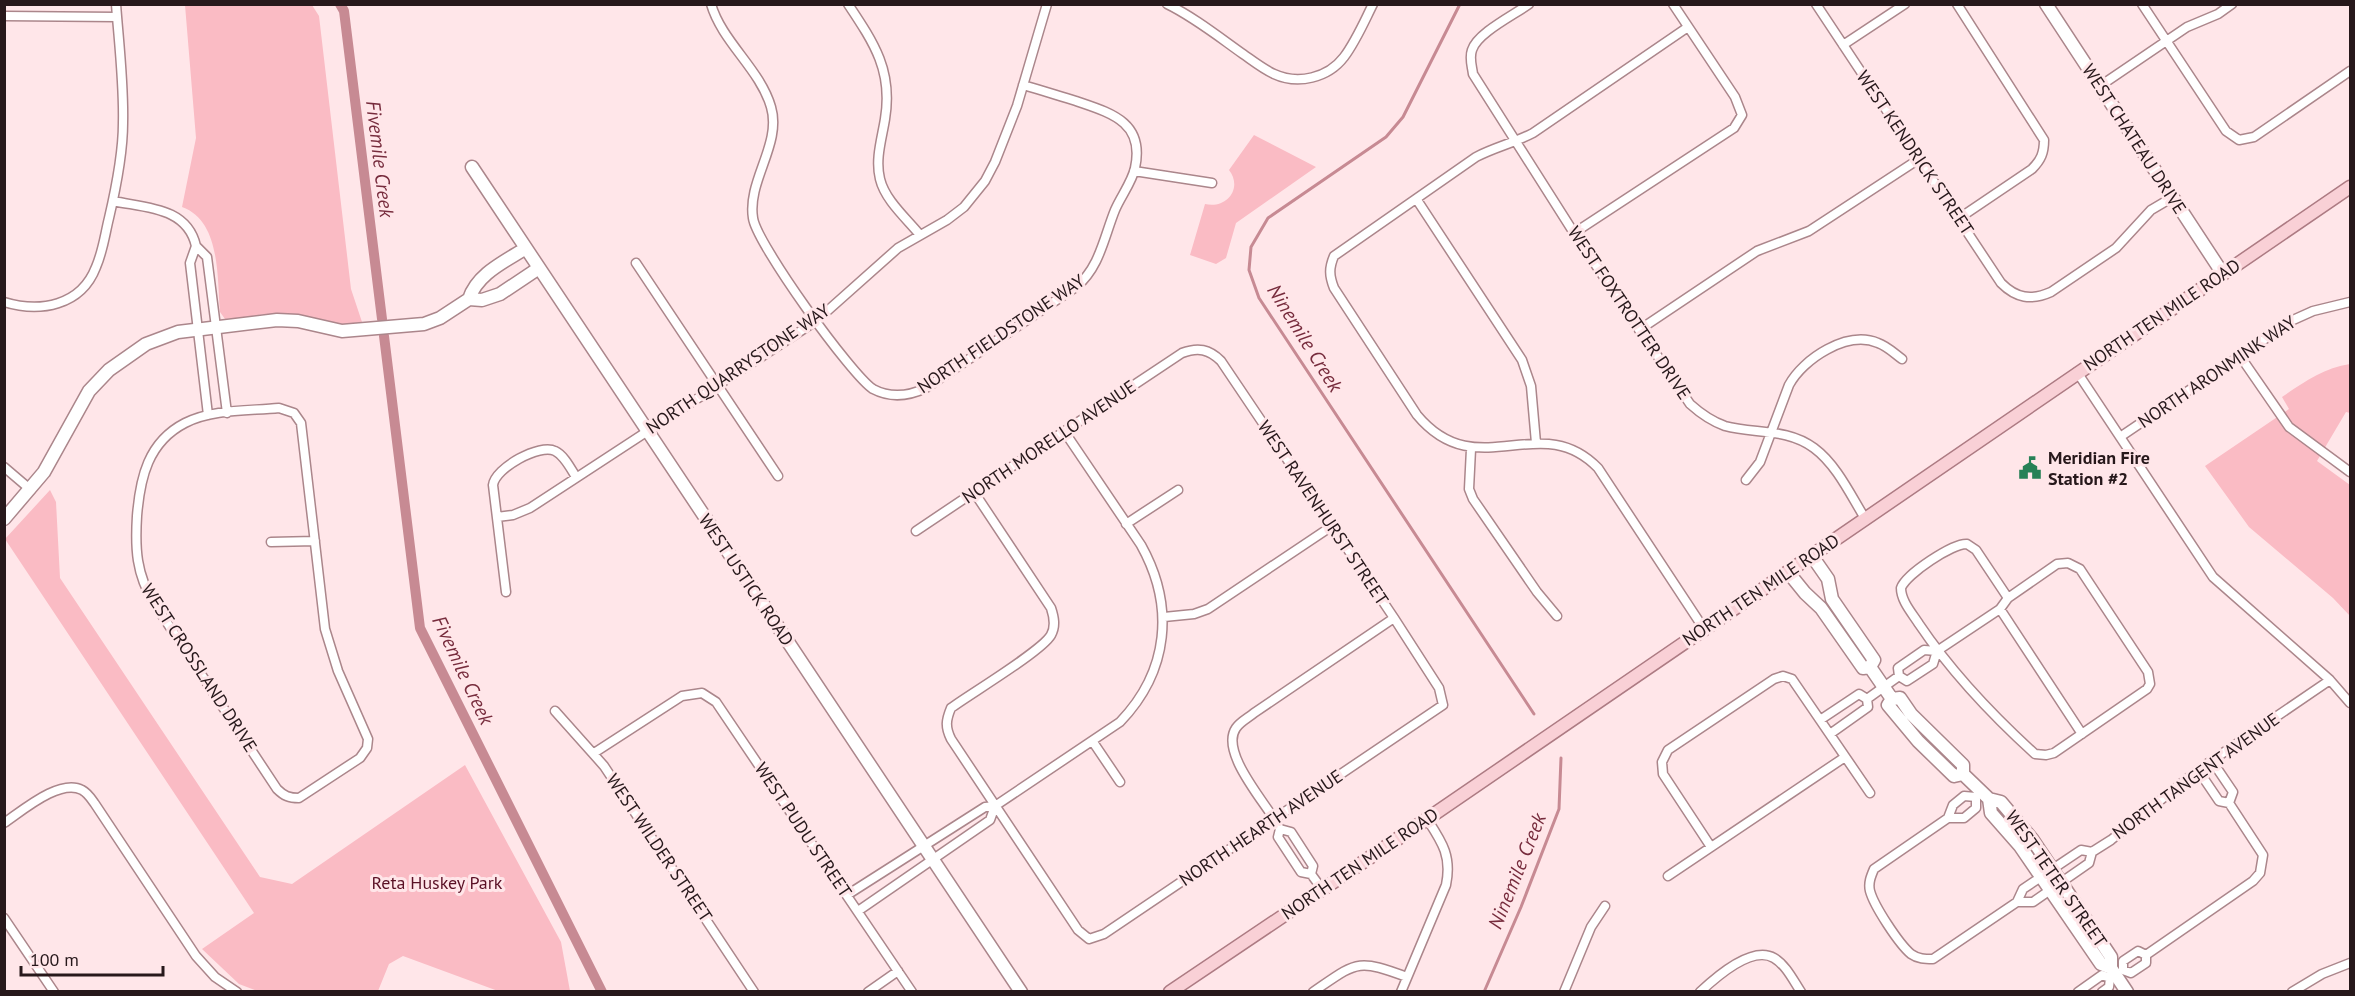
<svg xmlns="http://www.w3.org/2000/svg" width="2355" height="996" font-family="'PT Sans',sans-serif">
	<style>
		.green { fill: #fabbc4 }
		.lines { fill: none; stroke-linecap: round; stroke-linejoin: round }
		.stream { stroke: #c78a93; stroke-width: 3 }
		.canal { stroke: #c78a93; stroke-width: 10 }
		.street-casing { stroke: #ab868b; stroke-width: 11 }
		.secondary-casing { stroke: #ab868b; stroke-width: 15 }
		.primary-casing { stroke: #ad7b83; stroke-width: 15 }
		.street { stroke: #fff; stroke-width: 8 }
		.secondary { stroke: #fff; stroke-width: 12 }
		.primary { stroke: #f9d0d6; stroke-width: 12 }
		.labels { text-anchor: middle; stroke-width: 6; stroke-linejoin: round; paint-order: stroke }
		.street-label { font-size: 18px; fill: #27181b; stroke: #ffe6e9 }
		.poi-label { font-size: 18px; font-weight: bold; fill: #27181b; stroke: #ffe6e9; text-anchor: start }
		.park-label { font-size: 18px; fill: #5a1025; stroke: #ffe6e9 }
		.water-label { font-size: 20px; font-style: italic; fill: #772c3d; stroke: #ffe6e9 }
	</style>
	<rect width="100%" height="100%" fill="#ffe6e9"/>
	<path class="green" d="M185 5H312L319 16 351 289 362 322C337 330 307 316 282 314 263 313 243 318 225 319L220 312C217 278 221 221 182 207L196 138Z
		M1254 135 1316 167 1236 223 1226 258 1216 264 1190 255 1205 204C1227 209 1243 188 1229 170Z
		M2350 364V413L2346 412 2317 461 2350 485V616L2333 598 2249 527 2205 466 2289 409 2282 397C2304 382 2324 368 2350 364Z
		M50 490 56 502 60 578 260 877 292 884 465 765 561 942 570 991H498L403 956 389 964 378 991H257L239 984 202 949 254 913 5 539Z"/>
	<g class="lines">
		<path class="stream" d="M1460 4 1403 117 1386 137 1268 218 1251 247 1249 270 1259 298 1534 714
			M1484 992 1521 907 1559 809 1561 758"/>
		<path class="canal" d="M340 4 344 11 382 319
			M384 336 420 628 602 992"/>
		<g class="street-casing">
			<path id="street" d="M711 4C722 42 760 69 771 107 782 144 747 181 753 218 756 243 852 376 873 389 890 398 909 396 926 388L1076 287C1100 267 1104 237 1115 210 1121 196 1132 182 1135 168 1145 122 1111 113 1076 101 1059 96 1041 90 1023 85
				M848 4C874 43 893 71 885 119 882 138 875 159 880 179 885 200 906 218 920 235
				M1167 4C1194 17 1219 37 1243 54 1253 61 1263 69 1274 74 1298 85 1328 78 1344 57 1356 41 1364 22 1373 4
				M1529 4C1514 15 1477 33 1472 50 1469 58 1472 66 1473 74L1574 233 1690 404C1700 413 1711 421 1725 426 1755 434 1787 428 1814 448 1837 465 1851 496 1866 520
				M1816 4 2001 283C2016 298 2031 301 2051 292L2116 248 2151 210 2173 197
				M1957 4 2044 140C2044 153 2041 160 2032 169L1958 219
				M2142 4 2226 131 2239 140 2254 137 2350 71
				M4 16 117 17
				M1688 27 1533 133C1514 143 1495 147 1476 157L1334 256C1329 268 1329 275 1334 288L1417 415C1477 487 1540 408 1598 468L1704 629
				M1843 45 1905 4
				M2100 86 2187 27 2218 14 2232 4
				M1134 171 1212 183
				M1417 200 1522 360 1531 386 1536 443
				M113 201C146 208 187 207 196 246
				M1574 233 1734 128 1742 115 1735 97 1673 4
				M636 263 778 476
				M4 302C40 313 81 306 96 267 103 251 105 234 109 218 116 188 123 155 123 123 124 84 119 44 116 4
				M1639 330 1757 251 1809 231 1919 159
				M2240 356 2289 427 2350 472
				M2077 372 2213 577 2330 680 2350 703
				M279 408 294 413 301 423 325 629 338 671 368 739 367 748 360 758 299 798C289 798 284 796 277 789L154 603C136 574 135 548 137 516 140 478 148 442 185 423 212 409 249 411 279 408Z
				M208 415 190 263 196 246 207 257 227 413
				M2120 437 2293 320 2313 311 2350 302
				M1471 449 1469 489 1473 499 1537 592 1557 616
				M4 467 31 490
				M1746 480 1760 462 1789 385C1803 359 1847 330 1878 343 1887 346 1895 354 1902 359
				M497 517 513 515 530 508 816 321 898 248 947 220 964 207 985 181 995 162 1017 106 1047 4
				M1126 524 1178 490
				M916 531C1005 471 1093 412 1182 353 1198 347 1209 349 1221 361L1394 618 1439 688 1443 705 1104 934 1089 939 1078 930 951 739C945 727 946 720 951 708 970 694 1042 651 1051 635 1056 626 1054 617 1051 608L974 492
				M271 542 315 541
				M506 592 493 485C495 468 540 443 555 451 564 455 571 469 576 477
				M2000 609 2082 734
				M1164 617 1194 614 1208 609 1332 526
				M1924 650 1937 651 1933 664 1907 681 1899 676 1898 668Z
				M1937 651 2000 609 2008 598 2057 564 2068 563 2080 569 2148 672 2150 684 2147 689 2054 753 2046 755 2035 754C1991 714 1952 673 1919 624 1912 613 1901 601 1901 588 1906 574 1953 543 1967 544L1976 550 2008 598
				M1867 699 1899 676
				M555 711 604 766 754 992
				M1820 720 1859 694 1867 699
				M1830 734 1868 707 1867 699
				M1093 742 1120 782
				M594 753 682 696 702 693 716 702 912 992
				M2198 770 2219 801 2229 803 2233 792 2212 761
				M1976 797 1964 796 1953 805 1948 818H1964L1976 808V797L1981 791
				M995 806 1120 722C1169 671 1175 606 1141 545L1064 431
				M1948 818 1874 869C1871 876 1868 883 1870 891 1874 906 1899 944 1911 954 1918 959 1925 959 1933 959L2017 902
				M4 823C22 811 60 778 82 790 88 793 92 800 95 804L196 956 215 977 237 992
				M1280 829 1291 832 1313 866 1311 874 1301 872 1278 837 1280 829 1274 819C1262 799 1220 751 1236 728 1240 722 1248 718 1254 713L1394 618
				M1711 847 1663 774 1662 762 1668 750 1774 679 1783 676 1792 679 1870 793
				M2092 852 2089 863 2033 902H2017L2023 889 2081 850 2092 852 2111 840 2198 770 2330 680
				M1311 874 1322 889
				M1668 876 1845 757
				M847 895 985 807 995 806 990 820 858 911
				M4 918 54 992
				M2138 951 2146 955V963L2131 973 2123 970V961Z
				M2146 955 2253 881 2260 873 2263 855 2229 803
				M868 992 898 971
				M1313 992C1357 962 1356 958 1407 977
				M1401 992 1446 885C1452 856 1442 842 1427 819
				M1564 992 1591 927 1605 906
				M1700 992C1716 977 1752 945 1774 958 1786 965 1793 980 1801 992
				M2078 992 2102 975 2110 978 2109 987 2102 992
				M2292 992 2322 974 2350 963"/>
		</g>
		<g class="secondary-casing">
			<path id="secondary" d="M2046 4 2223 274
				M472 167 1021 992
				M469 299C477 274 504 262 526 248
				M4 519 44 472 89 391 109 370 146 344 178 332 277 320 298 321 342 331 424 324 440 318 469 299 482 300 500 294 539 268
				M1812 556 1828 579 1832 599 1874 660 1870 667
				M1788 572 1805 593 1821 608 1863 668 1870 667 1892 699
				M1892 699 1900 698 1911 714 1963 765V774L1989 799 2001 802 2032 839 2111 957V968L2101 964 2020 846 1991 813 1989 799
				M1892 699 1888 705 1918 741 1954 776 1963 774
				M2111 968 2127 992"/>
		</g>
		<g class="primary-casing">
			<path id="primary" d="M1170 992 1427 819 2350 187"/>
		</g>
		<use href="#street" class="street"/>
		<use href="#secondary" class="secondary"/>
		<use href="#primary" class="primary"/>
	</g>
	<defs>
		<g id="civic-bare" transform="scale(1.8)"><path d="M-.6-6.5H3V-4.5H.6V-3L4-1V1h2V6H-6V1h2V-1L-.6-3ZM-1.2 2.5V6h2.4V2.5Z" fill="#278157" stroke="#ffe6e9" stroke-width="2.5" paint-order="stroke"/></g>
	</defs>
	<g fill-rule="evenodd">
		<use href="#civic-bare" x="2030" y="468"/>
	</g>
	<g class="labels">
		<g class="street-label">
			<text transform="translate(2134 139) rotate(57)" y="6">WEST CHATEAU DRIVE</text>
			<text transform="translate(1915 153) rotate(56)" y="6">WEST KENDRICK STREET</text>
			<text transform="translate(1629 313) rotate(56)" y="6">WEST FOXTROTTER DRIVE</text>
			<text transform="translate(2162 315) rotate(-34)" y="6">NORTH TEN MILE ROAD</text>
			<text transform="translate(1001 334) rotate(-34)" y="6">NORTH FIELDSTONE WAY</text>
			<text transform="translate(738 369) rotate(-34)" y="6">NORTH QUARRYSTONE WAY</text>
			<text transform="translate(2217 372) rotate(-34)" y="6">NORTH ARONMINK WAY</text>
			<text transform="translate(1049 442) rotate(-34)" y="6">NORTH MORELLO AVENUE</text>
			<text transform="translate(1323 513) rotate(56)" y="6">WEST RAVENHURST STREET</text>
			<text transform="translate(746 580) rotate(56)" y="6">WEST USTICK ROAD</text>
			<text transform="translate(1761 590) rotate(-34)" y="6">NORTH TEN MILE ROAD</text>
			<text transform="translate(199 668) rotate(57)" y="6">WEST CROSSLAND DRIVE</text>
			<text transform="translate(2196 776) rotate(-36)" y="6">NORTH TANGENT AVENUE</text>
			<text transform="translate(1261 828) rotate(-34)" y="6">NORTH HEARTH AVENUE</text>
			<text transform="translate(803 830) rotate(56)" y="6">WEST PUDU STREET</text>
			<text transform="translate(659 848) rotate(56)" y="6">WEST WILDER STREET</text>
			<text transform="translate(1360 864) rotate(-34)" y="6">NORTH TEN MILE ROAD</text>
			<text transform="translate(2056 879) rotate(55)" y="6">WEST TETER STREET</text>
		</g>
		<g class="poi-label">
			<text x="2048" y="464">Meridian Fire<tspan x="2048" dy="21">Station #2</tspan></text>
		</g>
		<g class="park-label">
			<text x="437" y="889">Reta Huskey Park</text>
		</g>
		<g class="water-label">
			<text transform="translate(380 159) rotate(83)" y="7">Fivemile Creek</text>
			<text transform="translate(1305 338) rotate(58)" y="7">Ninemile Creek</text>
			<text transform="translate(463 670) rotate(65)" y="7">Fivemile Creek</text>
			<text transform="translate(1517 871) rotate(-68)" y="7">Ninemile Creek</text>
		</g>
	</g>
	<rect width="2355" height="996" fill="none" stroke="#27181b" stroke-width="12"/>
	<path d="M21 966v9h142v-9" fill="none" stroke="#27181b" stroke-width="3"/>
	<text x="30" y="966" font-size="18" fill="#27181b" stroke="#ffe6e9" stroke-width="4.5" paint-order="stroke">100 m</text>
</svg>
